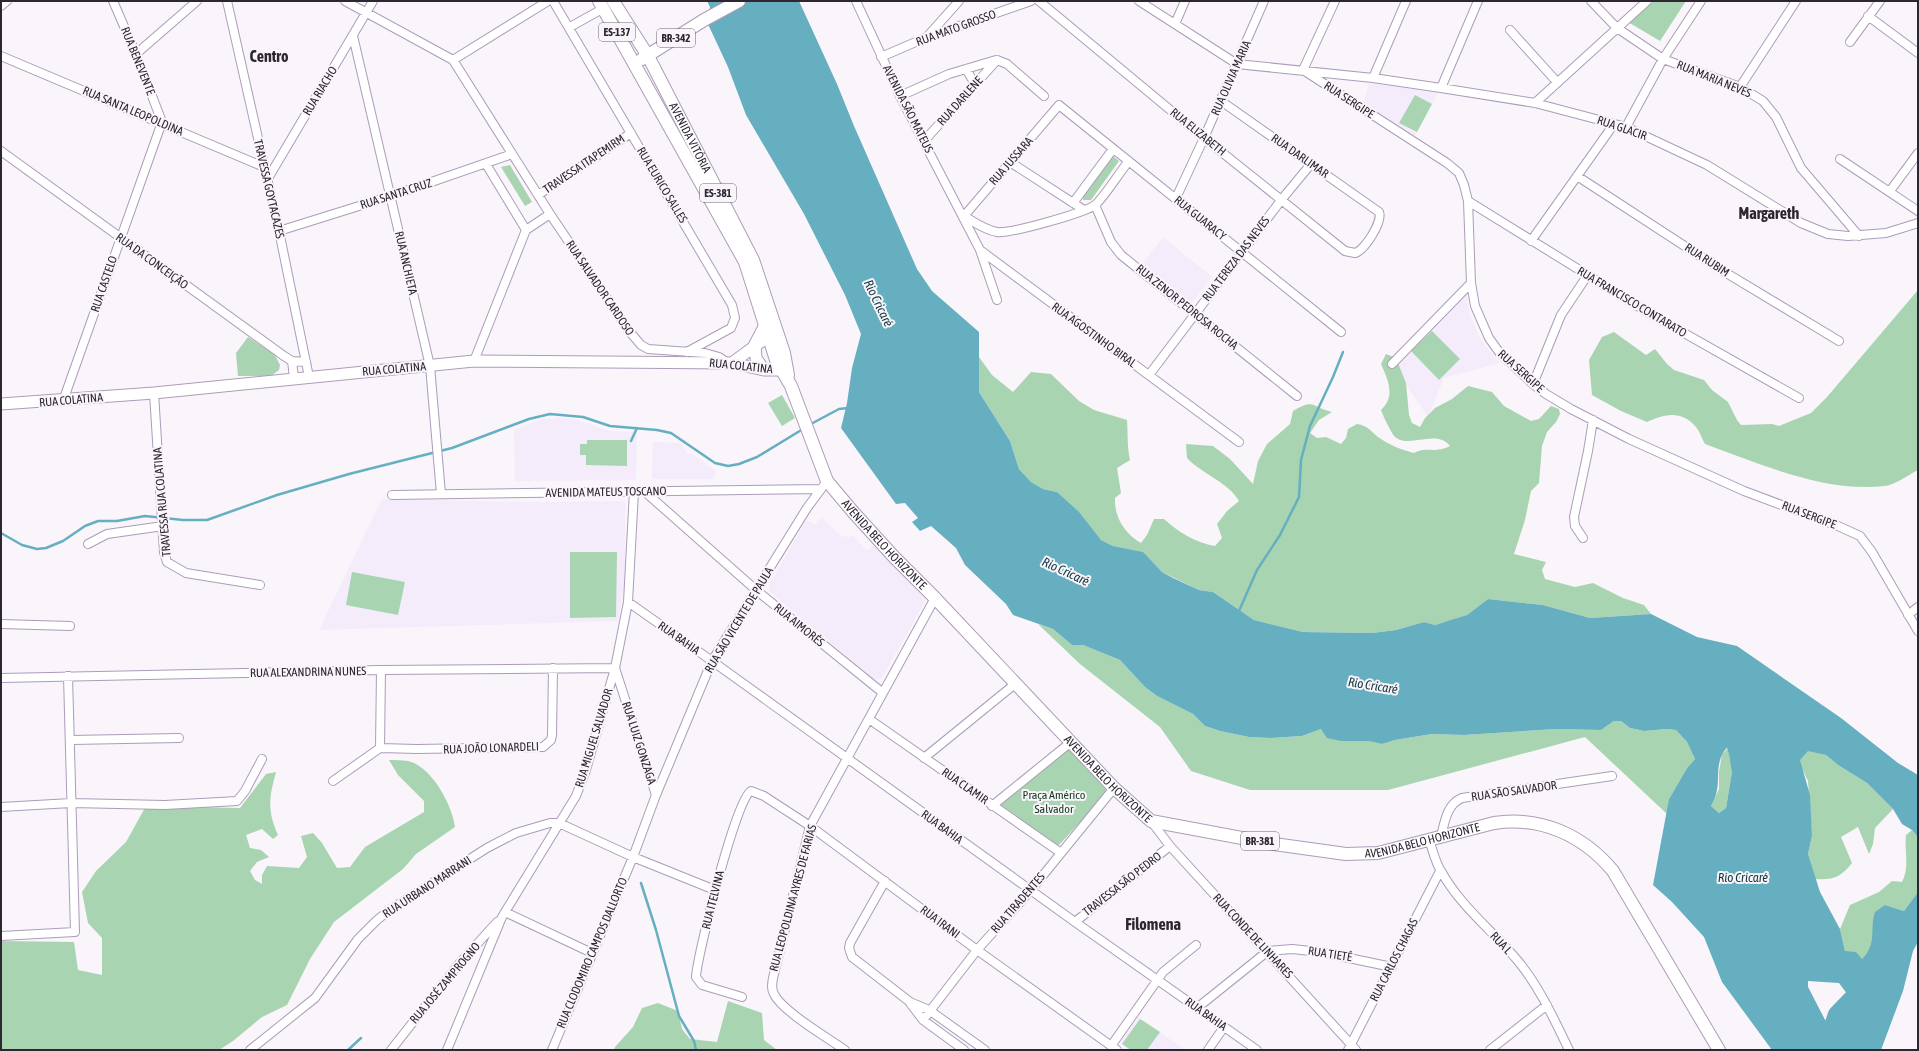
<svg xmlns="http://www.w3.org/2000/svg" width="1919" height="1051" font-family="'Asap Condensed',sans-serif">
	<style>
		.built { fill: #f4ecfb }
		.green { fill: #a9d4b1 }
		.water { fill: #66afc1; fill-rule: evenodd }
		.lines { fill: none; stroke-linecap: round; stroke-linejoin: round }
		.stream { stroke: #66afc1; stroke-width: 2.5 }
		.river { stroke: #66afc1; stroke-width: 16 }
		.minor-casing { stroke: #ad9cb8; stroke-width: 10 }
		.secondary-casing { stroke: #ad9cb8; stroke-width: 13 }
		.primary-casing { stroke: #ad9cb8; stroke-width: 14 }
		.minor { stroke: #fff; stroke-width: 8 }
		.secondary { stroke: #fff; stroke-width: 11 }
		.primary { stroke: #fff; stroke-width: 12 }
		.labels { text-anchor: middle; stroke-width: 4; stroke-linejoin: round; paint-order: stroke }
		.shield { fill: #f9f5fb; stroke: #6b656e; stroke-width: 1 }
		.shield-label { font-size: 11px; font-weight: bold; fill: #2e2732 }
		.street-label { font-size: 12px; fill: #2e2732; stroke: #f9f5fb }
		.park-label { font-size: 12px; fill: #11371c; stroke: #f9f5fb }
		.water-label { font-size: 13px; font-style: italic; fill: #12363e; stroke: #f9f5fb }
		.district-label { font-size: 16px; font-weight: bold; fill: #2e2732; stroke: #f9f5fb }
	</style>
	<rect width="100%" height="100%" fill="#f9f5fb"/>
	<path class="built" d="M1369 83 1438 93 1414 137 1363 105Z
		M1163 237 1212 277 1191 304 1142 264Z
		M1467 295 1470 316 1481 340 1500 363 1444 378 1428 417 1395 368Z
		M558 418 573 419 610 431 637 432 636 480 515 481 514 430 542 419Z
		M653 442 681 443 687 454H692L715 470V479H652Z
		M382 499 542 502 625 501V581L618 621 319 630Z
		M822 518 842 537 845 535 848 538 852 535 867 551 874 545 924 598 925 602 881 679H874L769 591V585L806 521 811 522 815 525Z
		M1139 1017 1185 1050H1129L1120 1043Z"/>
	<path class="green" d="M1654 1H1686L1660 41 1628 22Z
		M1415 95 1432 104 1417 132 1399 123Z
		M1113 156 1119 161 1091 200H1083V195Z
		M510 165 532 202 525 206 501 167Z
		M1918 290V470C1908 475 1895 485 1885 486 1826 493 1760 464 1705 444 1702 439 1700 432 1696 427 1681 410 1665 414 1647 422L1621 411 1592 395 1589 360 1602 337 1614 332 1646 355 1655 349 1667 364 1674 370 1704 380 1712 390 1728 402 1737 420 1741 425 1772 424 1779 426 1811 413 1827 397Z
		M1432 331 1460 359 1439 380 1411 351Z
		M248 337 275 355 280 365 279 370 271 376H238L236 353Z
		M1386 354 1396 358 1406 383 1409 415 1412 423 1420 427 1425 418 1435 408 1452 399 1468 386 1492 392 1504 406 1531 421 1539 419 1551 406 1559 409 1560 414 1556 422 1547 432 1542 446 1539 483 1531 491 1525 520 1514 554 1546 562 1542 570 1545 579 1575 587 1593 583 1623 598 1644 605 1651 614 1590 618 1543 605 1488 599 1467 615 1453 620 1435 625 1424 622 1396 630 1372 633 1303 632 1254 620 1213 592 1199 590 1162 572 1142 552 1113 546 1101 540 1057 492 1043 489 1031 482 1019 469 1010 441 979 392V357L992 375 1013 392 1031 372 1051 374 1079 401 1094 410 1127 420C1128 434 1127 446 1130 460L1117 468 1121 493 1115 498C1114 517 1125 534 1141 543L1147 535 1154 519H1164C1178 532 1196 543 1215 546L1222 538 1217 524 1227 511 1239 501C1228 482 1202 474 1187 458L1186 444 1213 446 1230 459 1253 484 1258 461 1267 444 1290 424 1293 411C1315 398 1311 407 1332 412L1319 420 1310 433 1317 438 1326 437 1341 444 1346 438 1348 429 1357 424C1369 426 1369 430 1378 437 1389 445 1402 450 1414 453 1428 446 1434 454 1450 446 1435 427 1404 453 1392 433 1388 426 1384 418 1381 410 1396 396 1388 380 1381 364Z
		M782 395 795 418 782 426 768 403Z
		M587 440H627V466L586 465V455H580V444H587Z
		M570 552H617L616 617 570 618Z
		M352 572 405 582 398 615 346 605Z
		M1038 624 1053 629 1072 645H1083L1120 660 1145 687 1157 696 1193 714 1205 726 1220 731 1249 737 1271 738 1302 736 1321 729 1341 741H1368L1382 744 1395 740 1432 734 1464 735 1556 729 1601 730 1614 721H1621L1630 728 1644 731 1667 729 1676 730 1687 742 1695 759 1687 768 1669 799 1667 814 1585 737 1388 790H1250L1191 771 1160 727 1080 664Z
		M1737 739 1740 747 1732 772 1726 808 1719 813 1711 806 1719 789V772L1722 754Z
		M1067 746 1108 792 1058 846 1000 805Z
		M1808 750 1826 755 1838 765 1867 783 1893 809 1875 828 1873 844 1869 854 1858 827 1841 837 1852 863C1840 878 1833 880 1815 879L1808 854 1812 836 1808 781 1800 764V759Z
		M389 760C395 760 402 760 408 761 431 766 452 804 455 827L416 854 403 869 334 922 310 959 287 1005 262 1017 233 1041 219 1050H1V941L74 942 78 970 102 975V938L88 923 82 892 96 871 126 842 146 806 240 808 266 774 276 772C269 798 267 810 278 835L273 839 262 829 246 835 250 848 261 850 269 857 257 862 250 871 255 880 262 884V875L267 866 299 868 307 857 301 836 313 833 322 843 337 868 350 867 365 847 424 812V801L398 775Z
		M1912 830 1918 837V892L1904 911 1885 905C1879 923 1876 945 1862 959L1845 951 1840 929 1850 905 1879 892 1892 881 1902 882C1910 867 1904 851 1906 835Z
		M728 1001 762 1013 764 1040 777 1050H614L615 1047 633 1027 642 1008 658 1003 678 1011 682 1029 690 1039 717 1042Z
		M1140 1019 1160 1032 1147 1050H1131L1122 1044Z"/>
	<path class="water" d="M707 1H799L837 84 854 126 917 269 932 291 979 332V392L1010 441 1019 469 1031 482 1043 489 1057 492 1079 512 1101 540 1113 546 1143 552 1162 572 1173 578 1199 590 1213 592 1254 620 1303 632 1372 633 1396 630 1424 622 1435 625 1467 615 1488 599 1543 605 1590 618 1651 614 1697 637 1737 646 1841 718 1898 763 1918 775V837L1912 830 1902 824 1893 809 1867 783 1838 765 1826 755 1808 751 1800 760 1810 795 1812 836 1808 854 1820 892 1840 929 1845 951 1856 952 1862 959C1878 942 1869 931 1875 912L1885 905 1904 911 1918 892V942L1913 951 1903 991 1881 1050H1772L1722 982 1704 937 1672 902 1653 885 1669 799 1687 768 1695 759 1687 742 1676 730 1667 729 1644 731 1630 728 1621 721H1614L1601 730 1556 729 1464 735 1432 734 1395 740 1382 744 1368 741H1341L1327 738 1321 729 1302 736 1271 738 1249 737 1220 731 1205 726 1193 714 1157 696 1145 687 1120 660 1083 645H1072L1053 629 1013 615 1006 604 965 565 956 548 931 526 920 531 912 522 918 518 905 503 896 504 841 428 847 403 852 368 861 334 845 295 804 214 746 115 728 67 707 22 710 7ZM1737 739 1740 748 1732 772 1726 808 1719 813 1711 806C1723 786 1714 772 1722 755 1724 749 1733 743 1737 739ZM1808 981 1839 983 1848 995 1846 1012 1828 1036C1809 1024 1808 1001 1808 981Z"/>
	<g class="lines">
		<path class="stream" d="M809 425 839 409 848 408
			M631 441 637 428
			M1 533 22 545 37 549 46 548 63 541 85 526 98 521H117L145 516 183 520H207L277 495 349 474 452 448 529 419 550 414 583 417 610 426 657 430 671 433 715 463 728 466 739 464 757 457 803 429
			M1239 611 1257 570 1280 535 1299 497 1301 460 1310 426 1333 377 1343 352
			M641 883 656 930 679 1016 694 1041 696 1050
			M348 1050 361 1038"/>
		<path class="river" d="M1728 721 1737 753 1741 778
			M1799 987 1827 1041 1828 1050
			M1827 1041 1836 1014 1862 987"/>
		<g class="minor-casing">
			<path id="minor" d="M227 1 279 231 309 377
				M345 1 453 60 550 214 629 331 641 345 648 349 705 353 719 357 728 363
				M553 1 732 305 735 318 731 328 687 352
				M856 1 900 96 980 250 1239 442
				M1039 1 1204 138 1345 251 1355 253C1364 251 1383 222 1379 212L1221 101
				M1139 1 1237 64 1373 78 1441 88 1535 103 1626 127 1707 165 1801 223 1828 234 1848 236 1886 233 1918 223
				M1591 1 1617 28 1663 59 1740 87 1763 101 1776 117 1801 168 1859 236
				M1 6 7 1
				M1868 16 1918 53
				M1175 24 1185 1
				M570 27 604 8
				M1510 30 1557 82
				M353 36 430 366 441 494
				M926 38 959 1
				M1850 42 1880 1
				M136 54 197 1
				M1 56 264 167
				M881 57 925 38 1031 1
				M453 60 548 1
				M997 60 1007 64 1044 96
				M966 69 975 84
				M1303 70 1447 163 1459 173 1464 185 1468 201 1471 283 1475 306 1489 338 1499 352 1533 384 1546 394 1571 409 1629 439 1744 491 1838 526 1860 536 1872 552 1918 631
				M1303 70 1335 1
				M1373 78 1406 1
				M1740 87 1796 1
				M1441 88 1478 1
				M900 96 949 74 996 60
				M1535 103 1647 1
				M1626 127 1663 59 1701 1
				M924 141 997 60
				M1 151 284 356 292 361 306 362
				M1840 159 1918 211
				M1010 162 1084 210
				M486 164 526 230
				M1577 176 1723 271 1839 341
				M267 180 373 1
				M1890 191 1918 153
				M538 195 631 133
				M1176 198 1204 138 1264 1
				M1468 201 1654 316 1799 398
				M1073 203 1113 149
				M1095 205 1111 242 1121 255 1297 396
				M964 216 1059 105 1341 332
				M964 216C974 222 985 230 997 232 1010 234 1084 213 1095 205 1103 199 1121 170 1129 161
				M279 231 391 196 512 154
				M1531 241 1614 124
				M980 250 997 300
				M292 361 294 378
				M474 361 526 230 550 214
				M1392 364 1471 283
				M1149 375 1282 199 1311 164
				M1533 384 1561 315 1587 276
				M154 393 164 552 167 562 186 573 260 585
				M63 401 162 122 136 54 113 1
				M644 491 756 590 883 693
				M392 495 820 489
				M1583 538 1575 526 1574 517 1588 451 1593 420
				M88 544 107 534 163 526
				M628 602 712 661 1075 922 1257 1050
				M1908 615 1918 607
				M1 624 70 626
				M1 678 381 670 615 668 656 795
				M869 719 1061 853
				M71 740 179 738
				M380 748 417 749 543 747 551 740 552 735 553 668
				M924 758 1015 684
				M333 781 380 748 381 670
				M992 806 1071 742
				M1 807 71 803 165 805 237 801 245 791 262 759
				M1151 821 1170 846 1356 1050
				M1441 836C1445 821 1447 804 1462 798L1612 776
				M1429 840C1433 850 1435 862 1441 871 1460 906 1493 931 1518 961 1540 988 1554 1019 1569 1050
				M885 881 850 943 849 948 852 957 910 1002 929 1010 985 1050
				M505 912 592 953
				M1075 922 1170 846
				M1 936 75 932 68 676
				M742 997 702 985 696 977C697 956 737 795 751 791L764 796 810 826 977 950 1117 1050
				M910 1003 923 1020 964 1050
				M1197 1008 1268 951 1292 949 1320 952 1392 967
				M923 1020 977 950 1031 890 1114 788
				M1111 1046 1163 972 1196 945
				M250 1050 315 998 358 939 376 921 388 911 487 848 516 833 550 823H559L633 857 715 890
				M391 1050 458 965 497 922
				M447 1050 502 917 576 796 586 770 615 668 628 602 634 491
				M552 1050 633 857 656 795 712 661 807 508 827 481
				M845 1050C828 1038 782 1011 774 994 771 989 772 984 773 978L810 826 935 598
				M1208 1050 1224 1027
				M1348 1050 1440 871
				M1490 1050 1547 1005"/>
		</g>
		<g class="secondary-casing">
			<path id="secondary" d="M755 345 756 358 764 370
				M732 363 762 341
				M1 404 154 393 474 361 732 363 764 370H787"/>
		</g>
		<g class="primary-casing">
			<g id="primary">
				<path id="s1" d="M599 1 745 262 776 360 791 386 827 481 854 513 894 557 935 598 1114 788 1151 821 1274 844 1346 854 1378 853 1494 823C1541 816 1583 835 1613 871L1719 1050"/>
				<path id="s2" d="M613 1 648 56 753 260 784 353 788 375"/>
				<path d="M642 59 704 20 739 1"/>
				<path d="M755 345 765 326"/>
			</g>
		</g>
		<use href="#minor" class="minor"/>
		<use href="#secondary" class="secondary"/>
		<use href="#primary" class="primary"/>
	</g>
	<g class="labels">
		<g class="shield">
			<rect x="599" y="23" width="36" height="18" rx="3"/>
			<rect x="657" y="29" width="38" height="18" rx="3"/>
			<rect x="700" y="184" width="36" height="18" rx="3"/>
			<rect x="1241" y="832" width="38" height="18" rx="3"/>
		</g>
		<g class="shield-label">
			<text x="617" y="36">ES-137</text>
			<text x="676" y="42">BR-342</text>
			<text x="718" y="197">ES-381</text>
			<text x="1260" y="845">BR-381</text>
		</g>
		<g class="street-label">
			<text transform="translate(956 28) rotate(-20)" y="4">RUA MATO GROSSO</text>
			<text transform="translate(138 61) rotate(68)" y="4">RUA BENEVENTE</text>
			<text transform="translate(1231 78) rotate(-66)" y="4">RUA OLIVIA MARIA</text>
			<text transform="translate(1714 79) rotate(22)" y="4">RUA MARIA NEVES</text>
			<text transform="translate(320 91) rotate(-59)" y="4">RUA RIACHO</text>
			<text transform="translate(1349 100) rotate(33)" y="4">RUA SERGIPE</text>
			<text transform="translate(960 101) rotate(-48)" y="4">RUA DARLENE</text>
			<text transform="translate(908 109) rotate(63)" y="4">AVENIDA SÃO MATEUS</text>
			<text transform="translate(133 111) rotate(23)" y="4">RUA SANTA LEOPOLDINA</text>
			<text transform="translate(1622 128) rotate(19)" y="4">RUA GLACIR</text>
			<text transform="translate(1198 132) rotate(39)" y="4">RUA ELIZABETH</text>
			<text dy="4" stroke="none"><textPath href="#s2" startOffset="157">AVENIDA VITÓRIA</textPath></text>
			<text transform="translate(1300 156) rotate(35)" y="4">RUA DARLIMAR</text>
			<text transform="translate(1011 161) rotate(-49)" y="4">RUA JUSSARA</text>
			<text transform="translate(584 164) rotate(-34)" y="4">TRAVESSA ITAPEMIRM</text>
			<text transform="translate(662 185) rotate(59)" y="4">RUA EURICO SALLES</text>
			<text transform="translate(269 189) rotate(77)" y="4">TRAVESSA GOYTACAZES</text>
			<text transform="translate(396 194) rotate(-18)" y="4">RUA SANTA CRUZ</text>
			<text transform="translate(1200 218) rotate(39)" y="4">RUA GUARACY</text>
			<text transform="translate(1236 259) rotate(-53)" y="4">RUA TEREZA DAS NEVES</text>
			<text transform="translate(1707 260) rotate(33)" y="4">RUA RUBIM</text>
			<text transform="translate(152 261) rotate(36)" y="4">RUA DA CONCEIÇÃO</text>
			<text transform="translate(406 263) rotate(77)" y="4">RUA ANCHIETA</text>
			<text transform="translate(104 284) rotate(-71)" y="4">RUA CASTELO</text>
			<text transform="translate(600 288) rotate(56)" y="4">RUA SALVADOR CARDOSO</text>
			<text transform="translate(1632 302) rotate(31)" y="4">RUA FRANCISCO CONTARATO</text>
			<text transform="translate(1187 307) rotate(39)" y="4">RUA ZENOR PEDROSA ROCHA</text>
			<text transform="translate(1094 335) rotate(36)" y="4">RUA AGOSTINHO BIRAL</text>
			<text transform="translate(741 366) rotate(6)" y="4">RUA COLATINA</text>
			<text transform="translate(394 369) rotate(-5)" y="4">RUA COLATINA</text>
			<text transform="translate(1521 371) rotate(42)" y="4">RUA SERGIPE</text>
			<text transform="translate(71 400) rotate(-5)" y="4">RUA COLATINA</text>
			<text transform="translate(606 492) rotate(-1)" y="4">AVENIDA MATEUS TOSCANO</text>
			<text transform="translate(162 502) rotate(-95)" y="4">TRAVESSA RUA COLATINA</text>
			<text transform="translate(1809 515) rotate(21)" y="4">RUA SERGIPE</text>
			<text dy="4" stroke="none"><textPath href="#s1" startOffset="619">AVENIDA BELO HORIZONTE</textPath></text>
			<text transform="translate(739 620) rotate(-59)" y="4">RUA SÃO VICENTE DE PAULA</text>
			<text transform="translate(799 625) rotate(39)" y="4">RUA AIMORÉS</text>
			<text transform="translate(679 638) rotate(35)" y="4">RUA BAHIA</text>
			<text transform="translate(308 672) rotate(-1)" y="4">RUA ALEXANDRINA NUNES</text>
			<text transform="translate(594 738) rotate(-73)" y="4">RUA MIGUEL SALVADOR</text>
			<text transform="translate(639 743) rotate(72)" y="4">RUA LUIZ GONZAGA</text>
			<text transform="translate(491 748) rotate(-2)" y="4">RUA JOÃO LONARDELI</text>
			<text dy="4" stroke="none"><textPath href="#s1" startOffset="943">AVENIDA BELO HORIZONTE</textPath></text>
			<text transform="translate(965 786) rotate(35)" y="4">RUA CLAMIR</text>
			<text transform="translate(1514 791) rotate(-8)" y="4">RUA SÃO SALVADOR</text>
			<text transform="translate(942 827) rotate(36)" y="4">RUA BAHIA</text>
			<text dy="4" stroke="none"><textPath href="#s1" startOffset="1279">AVENIDA BELO HORIZONTE</textPath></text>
			<text transform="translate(1122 884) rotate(-38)" y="4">TRAVESSA SÃO PEDRO</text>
			<text transform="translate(427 887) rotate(-33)" y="4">RUA URBANO MARRANI</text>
			<text transform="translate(793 898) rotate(-75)" y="4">RUA LEOPOLDINA AYRES DE FARIAS</text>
			<text transform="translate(713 900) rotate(-76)" y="4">RUA ITELVINA</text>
			<text transform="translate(1018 903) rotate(-49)" y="4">RUA TIRADENTES</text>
			<text transform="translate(940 922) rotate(37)" y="4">RUA IRANI</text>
			<text transform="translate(1253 936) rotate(47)" y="4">RUA CONDE DE LINHARES</text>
			<text transform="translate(1501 943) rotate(47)" y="4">RUA L</text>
			<text transform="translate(592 953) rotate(-67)" y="4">RUA CLODOMIRO CAMPOS DALLORTO</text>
			<text transform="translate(1330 954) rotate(9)" y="4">RUA TIETÊ</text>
			<text transform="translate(1394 960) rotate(-63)" y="4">RUA CARLOS CHAGAS</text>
			<text transform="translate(445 983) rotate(-50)" y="4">RUA JOSÉ ZAMPROGNO</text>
			<text transform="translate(1206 1014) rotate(35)" y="4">RUA BAHIA</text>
		</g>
		<g class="park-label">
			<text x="1054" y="799">Praça Américo<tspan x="1054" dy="14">Salvador</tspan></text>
		</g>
		<g class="water-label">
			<text transform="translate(879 303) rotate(64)" y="5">Rio Cricaré</text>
			<text transform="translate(1066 571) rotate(25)" y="5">Rio Cricaré</text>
			<text transform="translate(1373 685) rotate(9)" y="5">Rio Cricaré</text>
			<text x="1743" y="882">Rio Cricaré</text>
		</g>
		<g class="district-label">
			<text x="269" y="62">Centro</text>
			<text x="1769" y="219">Margareth</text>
			<text x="1153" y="930">Filomena</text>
		</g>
	</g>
	<rect width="1919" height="1051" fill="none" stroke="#2e2732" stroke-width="4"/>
</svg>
